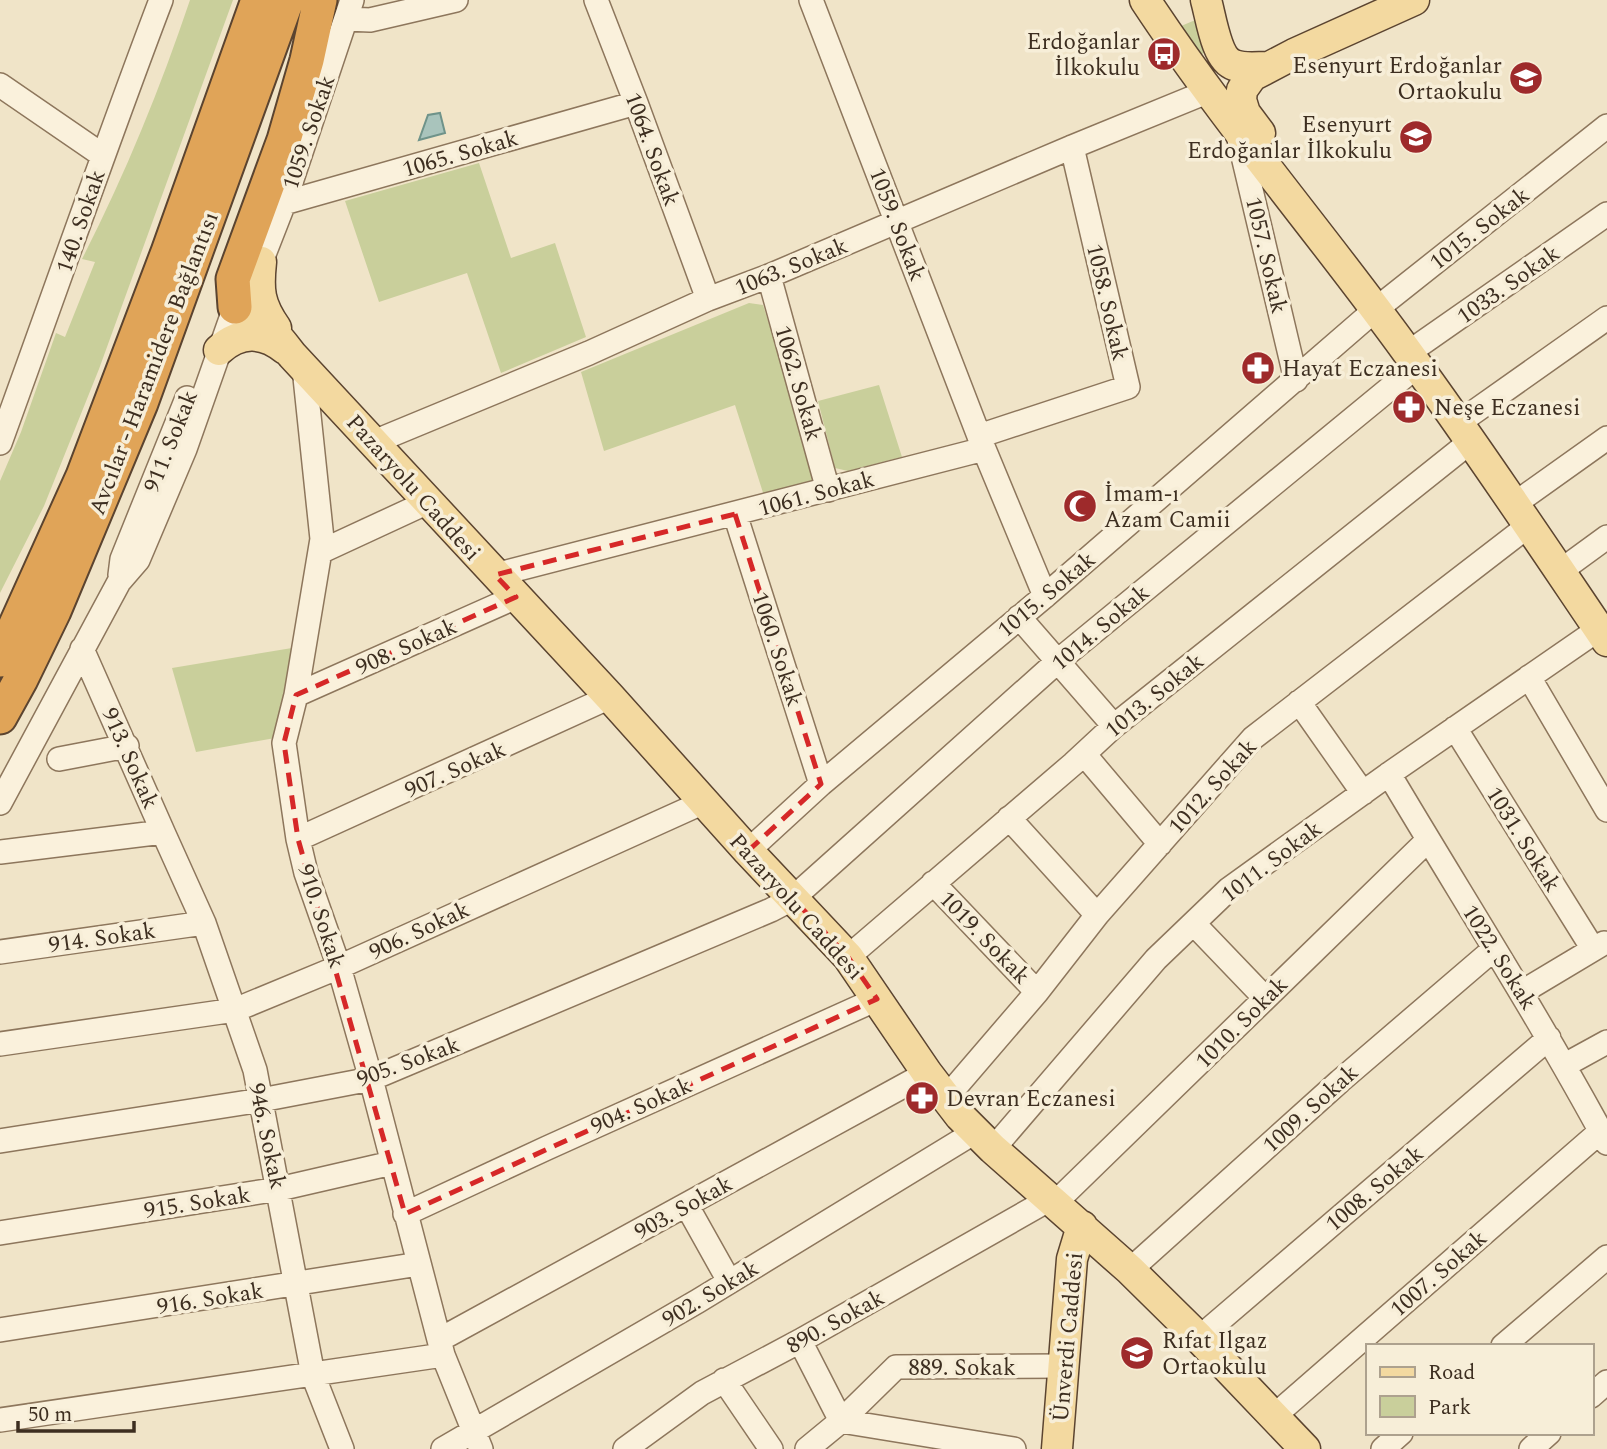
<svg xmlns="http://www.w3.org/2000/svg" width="1607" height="1449" font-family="Spectral,serif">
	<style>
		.green { fill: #c9cf9b }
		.water { fill: #a9c4bc; stroke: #6f938a; stroke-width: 2 }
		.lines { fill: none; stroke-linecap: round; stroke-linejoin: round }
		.minor-casing { stroke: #8d765c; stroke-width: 26 }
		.major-casing { stroke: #5b4430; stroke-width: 33 }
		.highway-casing { stroke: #5b4430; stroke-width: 37 }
		.minor { stroke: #faf1dc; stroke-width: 23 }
		.major { stroke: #f3d9a0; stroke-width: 30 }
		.highway { stroke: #e0a458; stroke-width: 33 }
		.marked { fill: none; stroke: #d62828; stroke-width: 5; stroke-dasharray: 14 9; stroke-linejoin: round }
		.labels { text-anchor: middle; stroke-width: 7; stroke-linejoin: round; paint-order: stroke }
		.poi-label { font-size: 23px; fill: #3d2e20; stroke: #f7eed8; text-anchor: start }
		.street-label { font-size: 23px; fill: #3d2e20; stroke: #f7eed8 }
	</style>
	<rect width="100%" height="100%" fill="#f0e4c8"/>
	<path class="green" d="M190 0H233L99 369 44 506 0 593V481L21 432 56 333 65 337 95 262 82 259C125 175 160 89 190 0Z
		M1200 18 1210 50 1194 58 1174 29Z
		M479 163 511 258 555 243 586 337 501 373 467 273 379 302 345 201Z
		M749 303 763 305 816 471 812 487 766 502 735 405 604 451 581 372Z
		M879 385 902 457 848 471 835 468 818 401Z
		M292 648 275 738 196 752 172 668Z"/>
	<path class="water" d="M440 113 445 133 419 140 428 115Z"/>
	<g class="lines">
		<g class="minor-casing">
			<path id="minor" d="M596 0 636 103 708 299
				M811 0 984 449
				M346 19 370 20 456 0
				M0 85 102 155
				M1238 135 1296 380
				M284 203 636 103
				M769 276 828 490
				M1408 353 1607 214
				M304 368 322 539 296 695 284 743 298 839 306 873 339 967 371 1079 443 1355 481 1449
				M1457 424 1607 318
				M979 436 1128 387 1072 147
				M374 442 589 353 708 299 769 276 1072 147 1209 91
				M0 443C54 295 105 147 161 0
				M1513 505 1607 438
				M735 514 821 784
				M320 552 428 502
				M1559 572 1607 537
				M120 575 122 559 187 398
				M495 575 984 449 1045 596
				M1019 617 1114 726
				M1529 677 1607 810
				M296 695 516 597
				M1299 702 1363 793
				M1455 728 1593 949
				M1084 754 1160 844
				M59 759 127 746
				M1389 774C1462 897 1539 1017 1607 1143
				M0 803 119 582 138 560 185 449 235 307 261 262 284 203 352 0
				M1009 818 1097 915
				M163 832 204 923 255 1070 313 1375 342 1449
				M298 839 610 697
				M748 851 821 784 1045 596 1375 310 1607 126
				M0 852 163 832 82 649
				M933 883 1037 992
				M1194 924 1265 998
				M0 952 204 923
				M848 957 1073 764 1114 726 1470 442
				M1522 992 1604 943
				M0 1044 235 1010 339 967 704 802
				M1565 1065 1607 1042
				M946 1098 1037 992 1097 915 1253 738 1528 526
				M0 1141 261 1100 371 1079 771 910 792 899 1058 661 1417 366
				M993 1149 1156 959 1229 889 1389 774 1599 629
				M1055 1203 1428 840
				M687 1206 729 1281
				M405 1214 547 1148 877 999
				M0 1233 279 1189 392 1163
				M1130 1270 1340 1081 1494 949
				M0 1330 419 1264
				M1199 1338 1549 1038
				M439 1340 927 1073
				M800 1341 841 1421 1014 1449
				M1503 1346 1607 1257
				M724 1380 771 1449
				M1591 1396 1607 1382
				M1274 1416 1601 1131
				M0 1420 443 1355
				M443 1449 698 1301 975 1132
				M625 1449 702 1393 800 1341 1050 1199
				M807 1449 841 1421 896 1367 1065 1366
				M1383 1449 1401 1433
				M1531 1449 1549 1433"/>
		</g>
		<g class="major-casing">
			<path id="major" d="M1145 0C1226 123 1322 234 1408 353 1477 447 1542 545 1607 641
				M1206 0C1211 17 1216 59 1234 65 1244 69 1257 67 1268 67
				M1260 133 1245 113 1241 100 1242 90 1252 76 1294 54 1414 0
				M261 262C258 290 259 304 276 328
				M235 307C261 314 276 334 292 355L610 697 748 851 848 957 927 1073 960 1116 993 1149 1130 1270 1199 1338 1305 1449
				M219 350C240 331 263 331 285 349
				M1057 1449 1072 1259 1082 1226"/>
		</g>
		<g class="highway-casing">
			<path id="highway" d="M235 307 233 279 284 140 307 60 320 0
				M0 660 83 476 168 252 258 0
				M0 717 21 679 54 611 141 403 287 0"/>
		</g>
		<use href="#minor" class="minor"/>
		<use href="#major" class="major"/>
		<use href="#highway" class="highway"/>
	</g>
	<path class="marked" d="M735 514 821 784 748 851 848 957 877 999 405 1214 298 839 284 743 296 695 516 597 495 575Z"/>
	<defs>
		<g id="bus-disc" transform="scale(1.75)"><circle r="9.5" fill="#9e2a2b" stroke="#f7eed8"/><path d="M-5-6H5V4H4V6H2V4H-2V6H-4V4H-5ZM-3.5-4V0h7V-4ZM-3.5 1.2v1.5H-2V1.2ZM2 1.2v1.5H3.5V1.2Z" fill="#fff"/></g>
		<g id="school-disc" transform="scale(1.75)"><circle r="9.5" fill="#9e2a2b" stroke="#f7eed8"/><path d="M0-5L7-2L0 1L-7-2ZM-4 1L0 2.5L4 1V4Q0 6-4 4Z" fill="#fff"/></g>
		<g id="pharmacy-disc" transform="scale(1.75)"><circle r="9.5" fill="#9e2a2b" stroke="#f7eed8"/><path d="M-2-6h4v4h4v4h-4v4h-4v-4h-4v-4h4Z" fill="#fff"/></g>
		<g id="mosque-disc" transform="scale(1.75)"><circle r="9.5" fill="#9e2a2b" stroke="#f7eed8"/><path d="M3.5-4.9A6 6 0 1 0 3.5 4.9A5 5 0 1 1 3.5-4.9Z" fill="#fff"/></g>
	</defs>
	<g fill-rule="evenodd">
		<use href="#bus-disc" x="1164" y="54"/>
		<use href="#school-disc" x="1526" y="78"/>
		<use href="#school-disc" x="1416" y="137"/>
		<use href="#pharmacy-disc" x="1258" y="368"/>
		<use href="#pharmacy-disc" x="1409" y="407"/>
		<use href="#mosque-disc" x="1080" y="506"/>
		<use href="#pharmacy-disc" x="922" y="1098"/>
		<use href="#school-disc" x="1137" y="1353"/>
	</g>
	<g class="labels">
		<g class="poi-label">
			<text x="1140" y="49" text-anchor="end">Erdoğanlar<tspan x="1140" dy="26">İlkokulu</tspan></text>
			<text x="1502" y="73" text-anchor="end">Esenyurt Erdoğanlar<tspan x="1502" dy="26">Ortaokulu</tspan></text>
			<text x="1392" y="132" text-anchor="end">Esenyurt<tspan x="1392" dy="26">Erdoğanlar İlkokulu</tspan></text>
			<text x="1282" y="376">Hayat Eczanesi</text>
			<text x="1434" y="415">Neşe Eczanesi</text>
			<text x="1104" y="501">İmam-ı<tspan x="1104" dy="26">Azam Camii</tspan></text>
			<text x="946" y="1106">Devran Eczanesi</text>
			<text x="1162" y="1348">Rıfat Ilgaz<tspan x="1162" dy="26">Ortaokulu</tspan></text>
		</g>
		<g class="street-label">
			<text transform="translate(308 132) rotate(-71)" y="8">1059. Sokak</text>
			<text transform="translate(653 149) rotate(70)" y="8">1064. Sokak</text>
			<text transform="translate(460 153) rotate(-16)" y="8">1065. Sokak</text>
			<text transform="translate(80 221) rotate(-71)" y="8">140. Sokak</text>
			<text transform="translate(898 224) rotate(69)" y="8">1059. Sokak</text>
			<text transform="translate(1479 228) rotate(-38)" y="8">1015. Sokak</text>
			<text transform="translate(1267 255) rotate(77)" y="8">1057. Sokak</text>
			<text transform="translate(791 266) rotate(-22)" y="8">1063. Sokak</text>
			<text transform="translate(1508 284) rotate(-35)" y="8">1033. Sokak</text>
			<text transform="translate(1108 302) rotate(77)" y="8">1058. Sokak</text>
			<text transform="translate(153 363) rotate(-69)" y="8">Avcılar - Haramidere Bağlantısı</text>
			<text transform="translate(799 383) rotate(74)" y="8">1062. Sokak</text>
			<text transform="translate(170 441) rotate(-68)" y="8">911. Sokak</text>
			<text transform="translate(414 487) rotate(48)" y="8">Pazaryolu Caddesi</text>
			<text transform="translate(816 493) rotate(-15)" y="8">1061. Sokak</text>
			<text transform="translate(1046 594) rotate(-40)" y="8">1015. Sokak</text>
			<text transform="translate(1100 627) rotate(-40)" y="8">1014. Sokak</text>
			<text transform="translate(406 646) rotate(-24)" y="8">908. Sokak</text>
			<text transform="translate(778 649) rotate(72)" y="8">1060. Sokak</text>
			<text transform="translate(1154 695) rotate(-39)" y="8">1013. Sokak</text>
			<text transform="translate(131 758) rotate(66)" y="8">913. Sokak</text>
			<text transform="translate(455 769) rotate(-24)" y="8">907. Sokak</text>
			<text transform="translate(1212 786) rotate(-48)" y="8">1012. Sokak</text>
			<text transform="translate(1524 839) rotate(58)" y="8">1031. Sokak</text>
			<text transform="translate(1271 861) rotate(-37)" y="8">1011. Sokak</text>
			<text transform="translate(797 906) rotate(48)" y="8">Pazaryolu Caddesi</text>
			<text transform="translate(322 916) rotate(72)" y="8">910. Sokak</text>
			<text transform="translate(419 930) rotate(-25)" y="8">906. Sokak</text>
			<text transform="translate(102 937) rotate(-8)" y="8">914. Sokak</text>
			<text transform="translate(985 937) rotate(46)" y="8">1019. Sokak</text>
			<text transform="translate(1500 957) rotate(58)" y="8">1022. Sokak</text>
			<text transform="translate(1241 1022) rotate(-45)" y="8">1010. Sokak</text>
			<text transform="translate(408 1061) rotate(-20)" y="8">905. Sokak</text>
			<text transform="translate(641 1105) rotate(-24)" y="8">904. Sokak</text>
			<text transform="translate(1310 1108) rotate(-42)" y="8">1009. Sokak</text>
			<text transform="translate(268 1136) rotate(78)" y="8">946. Sokak</text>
			<text transform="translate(1374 1188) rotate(-40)" y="8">1008. Sokak</text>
			<text transform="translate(197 1202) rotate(-9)" y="8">915. Sokak</text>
			<text transform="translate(683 1207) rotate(-29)" y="8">903. Sokak</text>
			<text transform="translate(1438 1273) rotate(-41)" y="8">1007. Sokak</text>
			<text transform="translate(710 1293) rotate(-31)" y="8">902. Sokak</text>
			<text transform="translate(210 1298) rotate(-9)" y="8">916. Sokak</text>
			<text transform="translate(835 1321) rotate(-29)" y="8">890. Sokak</text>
			<text transform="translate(1067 1337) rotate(-85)" y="8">Ünverdi Caddesi</text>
			<text x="962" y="1375">889. Sokak</text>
		</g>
	</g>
	<rect x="1366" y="1344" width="228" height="91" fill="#f7eed8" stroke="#ada18e" stroke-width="2"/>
	<rect x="1380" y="1367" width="35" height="10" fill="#f3d9a0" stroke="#ada18e" stroke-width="2"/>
	<text x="1428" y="1379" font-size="21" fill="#3d2e20">Road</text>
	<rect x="1380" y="1396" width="35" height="21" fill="#c9cf9b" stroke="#ada18e" stroke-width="2"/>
	<text x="1428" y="1414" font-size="21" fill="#3d2e20">Park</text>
	<path d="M18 1421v10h116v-10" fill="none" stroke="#3d2e20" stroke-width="3.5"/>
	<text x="28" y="1421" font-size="21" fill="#3d2e20" stroke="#f7eed8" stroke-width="5" paint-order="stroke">50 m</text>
</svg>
